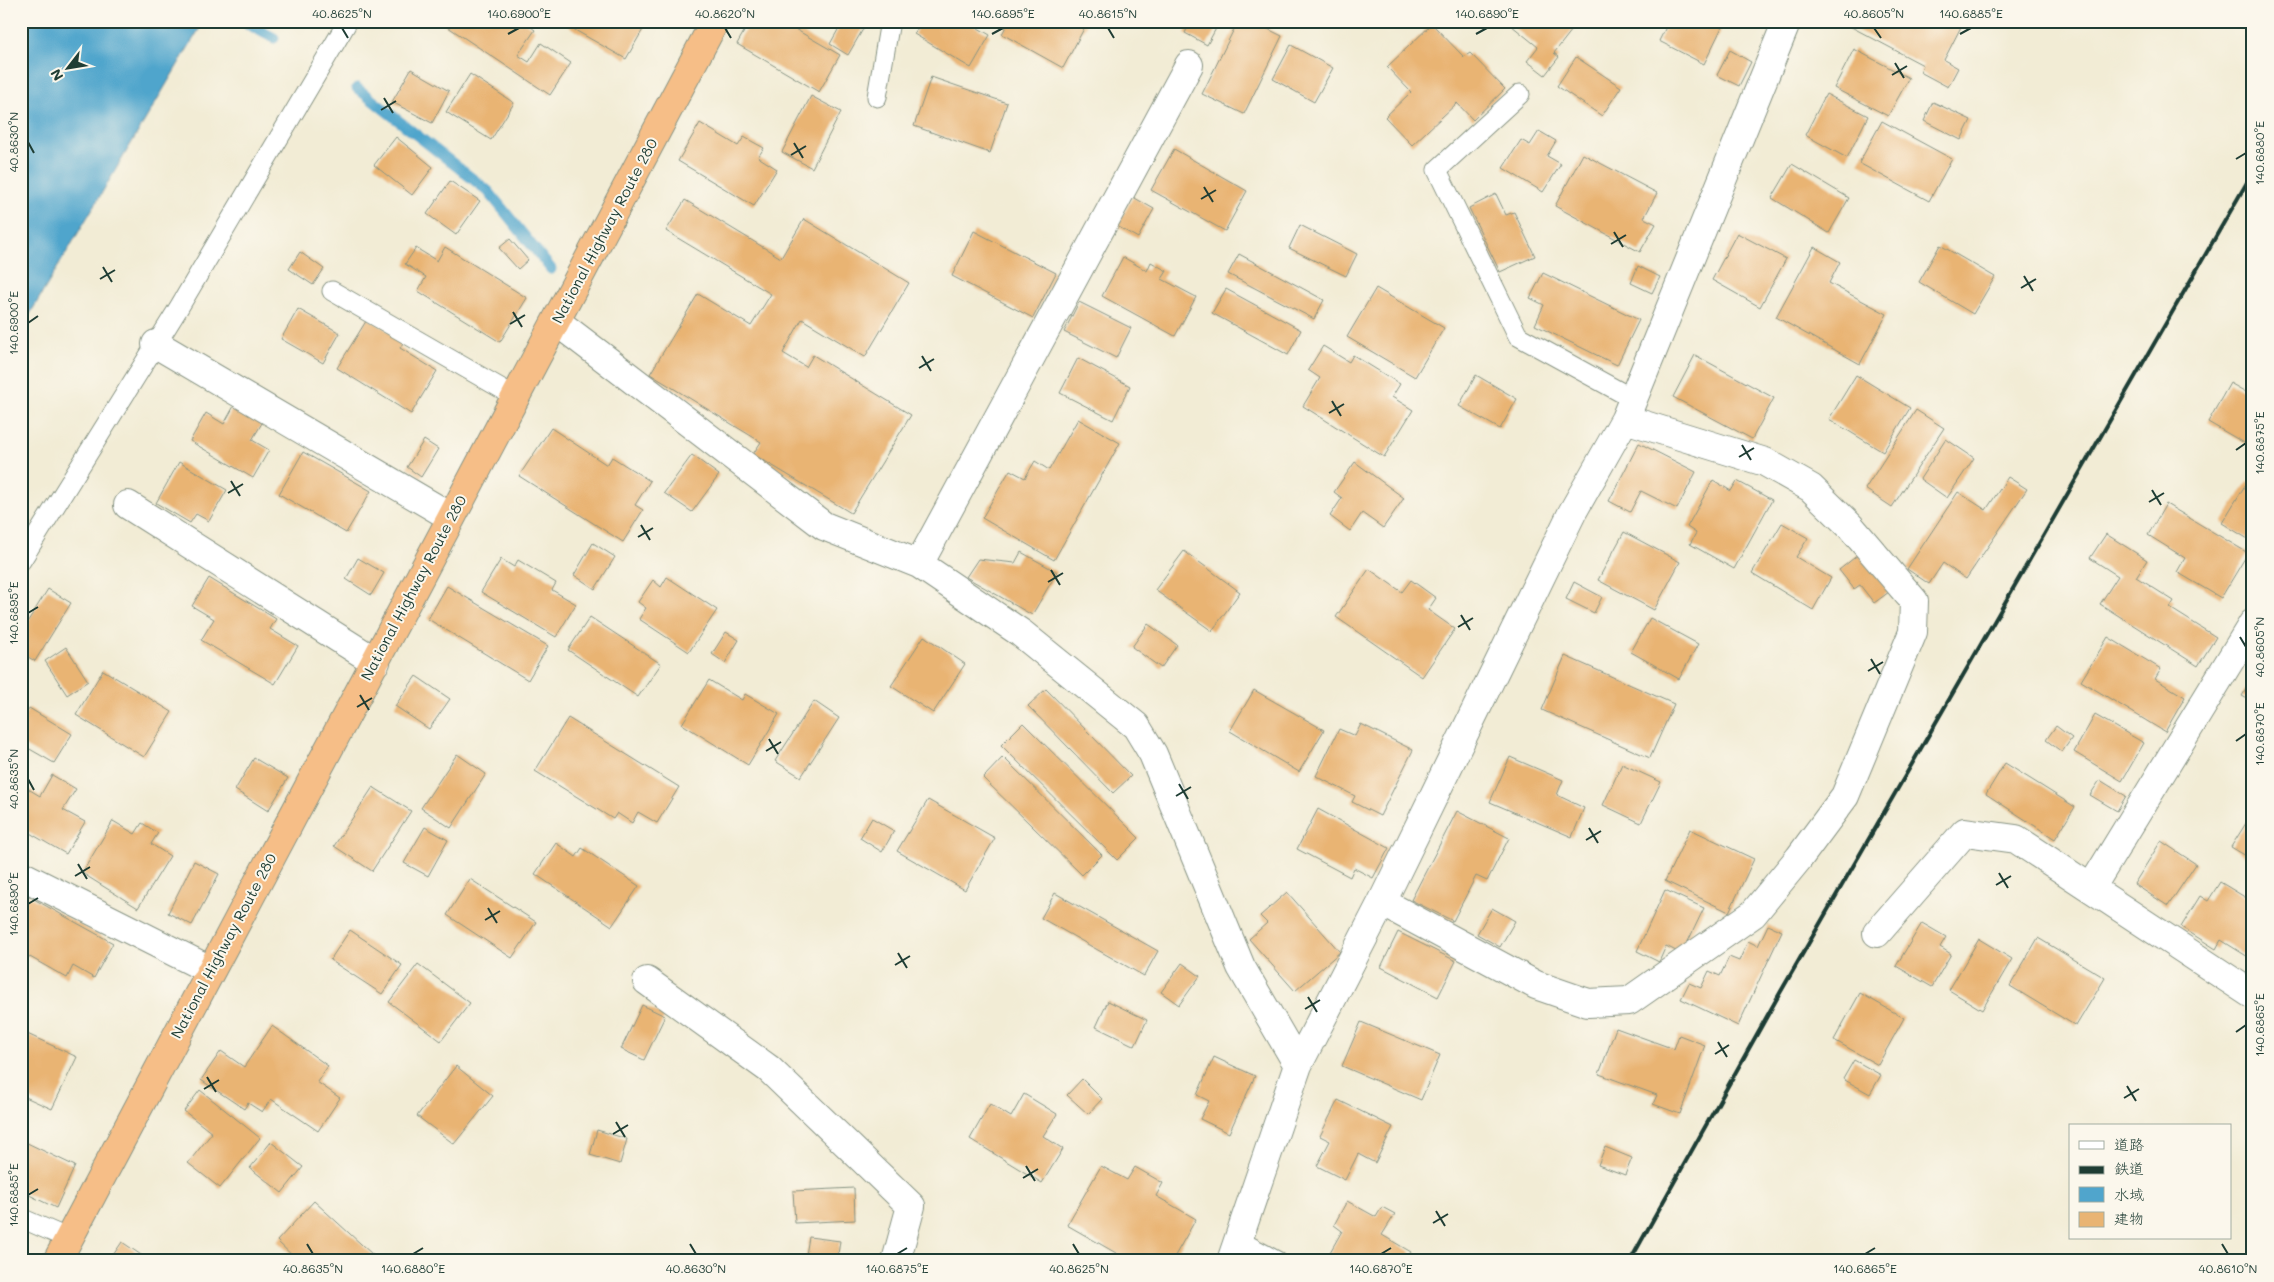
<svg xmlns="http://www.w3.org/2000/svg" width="2274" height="1282" font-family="Mali,'Klee One',sans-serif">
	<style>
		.water { fill: #50a5cc; stroke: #387180 }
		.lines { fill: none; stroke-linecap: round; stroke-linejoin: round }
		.stream { stroke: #50a5cc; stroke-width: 11 }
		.building { fill: #e9b473 }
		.lane-casing { stroke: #889484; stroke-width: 21 }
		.street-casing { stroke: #889484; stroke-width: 30 }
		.highway-casing { stroke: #889484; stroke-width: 30 }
		.lane { stroke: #fff; stroke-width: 19 }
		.street { stroke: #fff; stroke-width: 28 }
		.highway { stroke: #f6be87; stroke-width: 28 }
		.rail { stroke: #1f3d34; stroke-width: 4 }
		.ticks { fill: none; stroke: #1f3d34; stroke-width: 2 }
		.labels { text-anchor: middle; stroke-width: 4; stroke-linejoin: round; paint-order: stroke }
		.street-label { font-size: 15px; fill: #1f3d34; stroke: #fbf7ec }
		.neatline { fill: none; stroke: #1f3d34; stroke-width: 2 }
		.ticks-label { font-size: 12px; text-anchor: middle; fill: #1f3d34 }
	</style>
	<rect width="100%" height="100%" fill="#fbf7ec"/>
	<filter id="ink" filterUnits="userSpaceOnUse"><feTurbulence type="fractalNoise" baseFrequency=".02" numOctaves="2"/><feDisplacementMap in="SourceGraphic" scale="10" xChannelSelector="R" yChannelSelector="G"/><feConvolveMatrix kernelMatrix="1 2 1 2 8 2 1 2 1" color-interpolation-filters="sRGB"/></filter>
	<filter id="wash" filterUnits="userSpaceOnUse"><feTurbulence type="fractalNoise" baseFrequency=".0096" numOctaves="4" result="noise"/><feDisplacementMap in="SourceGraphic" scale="20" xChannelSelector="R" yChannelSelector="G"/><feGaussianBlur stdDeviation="1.12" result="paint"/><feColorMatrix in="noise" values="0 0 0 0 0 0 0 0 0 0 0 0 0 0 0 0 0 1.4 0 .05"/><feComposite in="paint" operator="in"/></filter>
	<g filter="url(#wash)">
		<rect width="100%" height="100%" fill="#f2ecd5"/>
		<path class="water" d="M21 21H204L21 329Z"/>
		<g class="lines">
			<path class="stream" d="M242 21 274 38
				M357 88 488 191 551 269"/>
		</g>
		<g id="blocks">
			<path class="building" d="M439 21H523L535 30 518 55 529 62 541 43 571 63 550 95Z
				M559 21H636L645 26 626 59Z
				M750 21H781L840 55 819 92 737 44Z
				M843 21H861L866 24 848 55 830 44Z
				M922 21H966L990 35 971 68 914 34Z
				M1009 21H1088L1063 68 1002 34Z
				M1191 21H1220L1207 45 1185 33Z
				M1238 21H1252L1282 36 1244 114 1202 94Z
				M1506 21H1579L1554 53 1559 57 1545 75 1527 61 1538 47Z
				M1669 21H1725L1704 64 1659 41Z
				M1840 21H1964L1944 60 1958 68 1948 87 1920 72 1923 65Z
				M1432 24 1464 57 1470 53 1505 89 1473 120 1457 103 1412 145 1385 117 1411 92 1387 67Z
				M1291 45 1333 68 1314 102 1273 79Z
				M1854 49 1909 78 1888 116 1834 88Z
				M1730 50 1751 62 1739 86 1717 75Z
				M1576 57 1621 87 1602 116 1557 86Z
				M411 69 449 91 432 123 392 102Z
				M470 74 514 103 491 140 446 112Z
				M931 77 1007 103 990 153 914 126Z
				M1826 94 1868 116 1847 158 1805 135Z
				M811 96 841 112 812 168 782 152Z
				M1933 102 1971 120 1961 140 1924 121Z
				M1882 121 1952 159 1929 201 1859 163Z
				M700 123 738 146 744 137 764 148 758 157 777 169 754 206 678 161Z
				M1539 131 1556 141 1547 156 1561 164 1543 192 1503 168 1521 140 1530 145Z
				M396 137 433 167 412 195 374 165Z
				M1174 149 1247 191 1225 231 1151 190Z
				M1583 154 1657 193 1644 218 1656 224 1640 252 1555 206Z
				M1792 164 1849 198 1829 233 1772 198Z
				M450 181 480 201 456 235 427 214Z
				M1496 194 1506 215 1514 212 1535 256 1500 272 1469 208Z
				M1133 197 1154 209 1138 238 1117 226Z
				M685 200 781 258 804 219 909 283 865 357 802 319 783 353 806 367 813 355 911 415 851 513 753 454 761 442 650 374 698 294 751 326 771 294 666 231Z
				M1300 225 1357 254 1346 276 1289 248Z
				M974 231 1056 273 1033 318 952 276Z
				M1737 233 1786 259 1760 307 1712 280Z
				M510 239 528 260 518 269 499 248Z
				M1940 245 1995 277 1973 314 1919 282Z
				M445 247 527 298 500 342 418 291 426 277 405 264 416 248 437 261Z
				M1814 247 1840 262 1829 283 1887 314 1860 364 1776 317Z
				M300 252 324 269 313 285 289 269Z
				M1239 254 1324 300 1314 319 1228 274Z
				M1123 257 1147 271 1151 262 1167 271 1162 279 1196 297 1175 336 1102 296Z
				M1638 266 1660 277 1652 293 1631 283Z
				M1543 273 1639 320 1617 365 1535 325 1544 305 1530 298Z
				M1376 288 1444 328 1415 377 1347 337Z
				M1226 289 1301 330 1288 355 1212 313Z
				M1079 302 1131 328 1116 358 1064 332Z
				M298 309 340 333 323 363 281 339Z
				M368 318 404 341 400 348 437 371 411 414 337 368Z
				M1323 346 1349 362 1353 355 1400 384 1392 397 1413 410 1384 457 1303 406 1320 378 1308 370Z
				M1695 355 1774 398 1752 439 1673 397Z
				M1078 358 1130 386 1113 420 1060 393Z
				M1476 375 1517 399 1500 429 1459 406Z
				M1856 375 1910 408 1883 452 1829 419Z
				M2230 383 2253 396V448L2208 422Z
				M234 406 262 423 252 440 269 450 253 478 190 441 206 413 224 424Z
				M1916 410 1944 428 1892 507 1865 489Z
				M1078 419 1120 443 1054 560 982 518 1010 470 1025 478 1035 461 1049 470Z
				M551 428 607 465 612 457 650 481 635 505 643 510 623 542 519 476Z
				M1946 439 1974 458 1947 498 1920 479Z
				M424 440 438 449 421 477 407 467Z
				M1639 443 1696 472 1677 509 1641 491 1630 512 1609 501Z
				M303 452 371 491 346 533 279 494Z
				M692 455 719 475 692 512 664 493Z
				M179 462 227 490 209 521 196 514 190 523 156 503Z
				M1355 462 1404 498 1383 528 1362 513 1350 531 1330 516 1342 498 1334 492Z
				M2008 477 2027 489 1966 579 1943 563 1929 584 1907 569 1958 492 1986 510Z
				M1713 480 1731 491 1737 481 1772 500 1734 569 1690 544 1696 533 1687 527Z
				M2247 482 2253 485V542L2222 523Z
				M2166 504 2248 553 2221 598 2177 572 2185 558 2148 535Z
				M1782 523 1808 538 1796 557 1831 578 1813 610 1752 573Z
				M1624 532 1680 562 1654 610 1598 580Z
				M2106 534 2147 560 2136 577 2174 601 2170 608 2216 637 2198 666 2100 604 2118 576 2090 558Z
				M593 543 615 557 595 589 574 575Z
				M1184 551 1240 592 1212 631 1155 590Z
				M1021 552 1057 572 1032 615 966 577 978 559 1015 563Z
				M1859 554 1889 592 1874 603 1860 585 1854 589 1839 570Z
				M358 558 384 573 371 595 346 579Z
				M501 559 514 567 518 560 556 583 552 590 576 604 556 637 481 592Z
				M1369 569 1402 592 1411 580 1436 598 1428 610 1455 629 1422 677 1336 617Z
				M667 577 717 610 689 652 639 619 646 608 638 602 653 580 661 587Z
				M209 578 276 619 270 629 298 646 275 684 201 640 214 619 192 606Z
				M1574 582 1602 597 1594 613 1566 599Z
				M447 586 548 646 528 680 428 619Z
				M48 589 71 603 35 661 21 653V632Z
				M590 617 661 664 638 697 568 650Z
				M1650 618 1698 644 1679 679 1631 652Z
				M1148 624 1177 645 1161 668 1132 647Z
				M726 632 739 640 725 663 712 654Z
				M924 636 965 664 933 713 891 686Z
				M2108 637 2161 669 2155 679 2185 697 2165 732 2081 681Z
				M66 647 88 681 67 695 45 661Z
				M1565 656 1674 704 1650 758 1542 710Z
				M103 670 172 712 144 757 76 715Z
				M416 676 450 699 429 729 395 706Z
				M2253 677V702L2242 696Z
				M709 680 742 700 745 694 779 714 748 765 682 724Z
				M1046 689 1131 776 1113 793 1028 706Z
				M1254 690 1324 730 1299 772 1230 731Z
				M814 701 839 718 801 777 775 761Z
				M29 708 72 734 54 763 21 744V720Z
				M2095 715 2144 743 2122 781 2074 752Z
				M568 718 679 787 657 823 638 812 632 823 617 813 613 819 535 771Z
				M1023 723 1139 838 1117 860 1001 745Z
				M1361 724 1413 750 1380 816 1352 802 1355 796 1316 776 1339 729 1355 736Z
				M2056 726 2072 738 2062 752 2046 740Z
				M457 754 486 774 451 828 421 808Z
				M1003 757 1102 855 1082 875 983 778Z
				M1510 757 1563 780 1557 795 1584 808 1572 837 1490 802Z
				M254 758 288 778 268 811 235 790Z
				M2005 763 2075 807 2055 839 1986 794Z
				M1622 764 1661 782 1641 823 1603 805Z
				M52 775 76 789 63 810 85 822 66 854 21 828V793L25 787 40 796Z
				M2100 780 2126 796 2117 811 2090 795Z
				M373 787 411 811 372 871 334 846Z
				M928 800 995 838 965 890 897 851Z
				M1318 809 1389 848 1373 878 1354 868 1350 877 1297 849Z
				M1457 811 1509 838 1487 881 1476 876 1453 921 1411 900Z
				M2253 812V860L2231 847Z
				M872 818 894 831 882 852 860 838Z
				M113 821 135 834 142 823 158 833 151 844 170 856 138 908 82 873Z
				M425 827 448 840 428 876 404 863Z
				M1690 829 1754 859 1729 912 1665 881Z
				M2161 841 2196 864 2168 906 2134 884Z
				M556 843 576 857 582 848 639 886 612 926 535 874Z
				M194 861 219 874 192 925 168 913Z
				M470 879 536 922 512 958 447 915Z
				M2220 882 2253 902V960L2221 940 2216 949 2181 927 2200 896 2208 901Z
				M1665 890 1704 908 1682 954 1666 946 1659 962 1637 951Z
				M21 892 113 943 94 978 73 966 67 978 21 952Z
				M1287 892 1340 952 1295 991 1249 939 1267 923 1260 916Z
				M1055 893 1158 951 1144 976 1041 918Z
				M1492 908 1515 921 1500 947 1477 934Z
				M1922 923 1946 937 1940 947 1951 954 1932 987 1896 966Z
				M1768 925 1782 931 1738 1026 1681 999 1689 983 1701 988 1709 971 1720 976 1729 957 1739 961 1748 941 1758 946Z
				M350 930 402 965 382 994 330 960Z
				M1398 932 1456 961 1438 997 1381 967Z
				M2038 938 2105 978 2076 1026 2010 986Z
				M1979 939 2012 959 1982 1010 1949 990Z
				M1182 963 1200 976 1179 1005 1161 992Z
				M418 964 470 1003 441 1041 389 1002Z
				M1860 993 1904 1018 1878 1065 1834 1040Z
				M1108 1001 1147 1020 1135 1046 1096 1027Z
				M642 1005 665 1016 644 1060 621 1049Z
				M1361 1022 1440 1055 1421 1100 1342 1066Z
				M272 1026 328 1066 317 1082 340 1098 318 1131 271 1099 262 1112 248 1103 244 1109 201 1080 221 1051 244 1067Z
				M1616 1028 1674 1049 1679 1035 1705 1045 1680 1114 1653 1104 1657 1095 1599 1074Z
				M23 1032 77 1057 52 1109 21 1095V1037Z
				M1214 1057 1255 1076 1229 1133 1200 1119 1209 1101 1197 1095Z
				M1854 1060 1881 1075 1870 1094 1843 1079Z
				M456 1066 493 1096 454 1144 417 1116Z
				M1082 1079 1102 1099 1088 1114 1067 1095Z
				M200 1090 260 1138 220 1188 188 1163 212 1133 184 1111Z
				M1024 1094 1057 1114 1043 1136 1063 1149 1042 1183 970 1139 990 1104 1011 1117Z
				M1338 1100 1393 1127 1375 1163 1358 1154 1345 1180 1317 1166 1330 1141 1320 1136Z
				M597 1130 627 1139 620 1164 590 1155Z
				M21 1140 75 1166 56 1208 21 1191Z
				M271 1142 303 1167 282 1193 250 1168Z
				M1605 1147 1632 1158 1625 1175 1598 1165Z
				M1101 1166 1127 1180 1135 1167 1163 1183 1156 1196 1196 1219 1172 1261H1130L1067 1225Z
				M854 1188 855 1220 795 1223 793 1191Z
				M314 1201 373 1255 367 1261H298L277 1241Z
				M1347 1201 1376 1217 1382 1207 1395 1214 1382 1235 1411 1252 1406 1261H1325L1342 1231 1334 1225Z
				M809 1237 840 1241 837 1261H805Z
				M122 1242 150 1261H109Z"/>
		</g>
	</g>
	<g filter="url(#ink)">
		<use href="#blocks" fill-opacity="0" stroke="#889484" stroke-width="1"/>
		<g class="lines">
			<g class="lane-casing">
				<path id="lane" d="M1520 94 1437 170 1518 336 1633 399
					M877 97 890 21
					M332 291 516 397
					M21 561 178 309 348 21
					M21 1218 69 1239
					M1238 1240 1277 1261"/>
			</g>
			<g class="street-casing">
				<path id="street" d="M557 322 824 526 919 564 1021 633 1136 726 1153 754 1241 967 1298 1065
					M156 344 451 517
					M128 505 376 662
					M919 564 1189 65
					M21 875 210 970
					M2091 888 2253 623
					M1382 902 1536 985 1588 1003 1629 1001 1753 914 1799 858 1845 796 1913 632 1914 601 1850 526 1811 488 1765 462 1625 419
					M1877 933 1965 832 2016 839 2253 995
					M647 981 769 1069 911 1206 896 1261
					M1231 1261 1298 1065 1382 902 1572 513 1625 419 1787 21"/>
			</g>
			<g class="highway-casing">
				<path id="highway" d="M57 1261 715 21"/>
			</g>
			<use href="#lane" class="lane"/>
			<use href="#street" class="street"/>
			<use href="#highway" class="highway"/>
			<path class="rail" d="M1630 1261 1780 993 2253 172"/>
		</g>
	</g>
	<path class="ticks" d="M342 28 348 38M725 28 731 38M1108 28 1114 38M1874 28 1881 38M508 34 519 28M992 34 1003 28M1476 34 1487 28M1960 34 1971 28M1895 63 1904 78M1892 75 1907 66M384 98 393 113M381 110 396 101M28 142 34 153M794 143 803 158M791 155 806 146M2236 159 2246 153M1204 187 1213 202M1201 199 1216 190M1614 232 1623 247M1611 244 1626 235M103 267 112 282M2024 276 2033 291M100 279 115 270M2021 288 2036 279M513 312 522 327M28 323 38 316M510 324 525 315M922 356 931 371M919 368 934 359M1332 401 1341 416M1329 413 1344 404M1742 445 1751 460M2236 450 2246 443M1739 457 1754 448M231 481 240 496M2152 490 2161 505M228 493 243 484M2149 502 2164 493M641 525 650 540M638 537 653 528M1051 570 1060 585M1048 582 1063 573M28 613 38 607M1461 615 1470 630M1458 627 1473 618M2240 637 2246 647M1871 659 1880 674M1868 671 1883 662M360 695 369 710M357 707 372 698M769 739 778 754M2236 741 2246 734M766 751 781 742M28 779 34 790M1179 784 1188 799M1176 796 1191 787M1589 828 1598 843M1586 840 1601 831M78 864 87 879M1999 873 2008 888M75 876 90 867M1996 885 2011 876M28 904 38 898M488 908 497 923M485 920 500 911M898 953 907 968M895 965 910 956M1308 997 1317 1012M1305 1009 1320 1000M2236 1032 2246 1025M1718 1042 1727 1057M1715 1054 1729 1045M207 1077 216 1092M2127 1086 2136 1101M204 1089 219 1080M2124 1098 2139 1089M616 1122 625 1137M613 1134 628 1125M1026 1166 1035 1181M1023 1178 1038 1169M28 1195 38 1189M1436 1211 1445 1226M1433 1223 1448 1214M307 1244 313 1254M690 1244 696 1254M1073 1244 1079 1254M2222 1244 2228 1254M413 1254 423 1248M897 1254 907 1248M1381 1254 1391 1248M1865 1254 1875 1248"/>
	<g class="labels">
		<g class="street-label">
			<text transform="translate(605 231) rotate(-62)" y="5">National Highway Route 280</text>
			<text transform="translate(414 588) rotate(-62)" y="5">National Highway Route 280</text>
			<text transform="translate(224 946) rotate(-62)" y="5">National Highway Route 280</text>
		</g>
	</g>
	<rect width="2274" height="1282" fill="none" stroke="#fbf7ec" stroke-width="55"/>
	<rect x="2069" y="1124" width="162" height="115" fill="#fbf7ec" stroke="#a3ada2"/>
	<rect x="2079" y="1141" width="25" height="8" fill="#ffffff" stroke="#a3ada2"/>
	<text x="2114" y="1150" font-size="15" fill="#1f3d34">道路</text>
	<rect x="2079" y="1166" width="25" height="8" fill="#1f3d34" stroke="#a3ada2"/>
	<text x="2114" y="1174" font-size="15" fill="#1f3d34">鉄道</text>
	<rect x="2079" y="1187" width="25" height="15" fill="#50a5cc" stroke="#a3ada2"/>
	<text x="2114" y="1200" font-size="15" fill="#1f3d34">水域</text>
	<rect x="2079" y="1212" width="25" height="15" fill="#e9b473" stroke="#a3ada2"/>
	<text x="2114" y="1224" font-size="15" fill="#1f3d34">建物</text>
	<g transform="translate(68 68) rotate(239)" stroke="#fbf7ec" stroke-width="4" paint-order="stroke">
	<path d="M0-4L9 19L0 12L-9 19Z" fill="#1f3d34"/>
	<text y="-8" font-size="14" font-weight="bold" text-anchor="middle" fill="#1f3d34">N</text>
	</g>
	<rect x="28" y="28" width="2218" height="1226" class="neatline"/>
	<g class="ticks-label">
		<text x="342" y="18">40.8625°N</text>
		<text x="519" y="18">140.6900°E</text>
		<text x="725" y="18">40.8620°N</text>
		<text x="1003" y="18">140.6895°E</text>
		<text x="1108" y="18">40.8615°N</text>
		<text x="1487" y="18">140.6890°E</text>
		<text x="1874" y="18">40.8605°N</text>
		<text x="1971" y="18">140.6885°E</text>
		<text transform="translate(14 142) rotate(-90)" y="4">40.8630°N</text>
		<text transform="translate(2260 153) rotate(-90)" y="4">140.6880°E</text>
		<text transform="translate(14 323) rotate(-90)" y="4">140.6900°E</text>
		<text transform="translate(2260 443) rotate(-90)" y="4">140.6875°E</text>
		<text transform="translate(14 613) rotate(-90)" y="4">140.6895°E</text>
		<text transform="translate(2260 647) rotate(-90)" y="4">40.8605°N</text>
		<text transform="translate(2260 734) rotate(-90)" y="4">140.6870°E</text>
		<text transform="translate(14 779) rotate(-90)" y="4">40.8635°N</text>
		<text transform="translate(14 904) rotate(-90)" y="4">140.6890°E</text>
		<text transform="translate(2260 1025) rotate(-90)" y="4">140.6865°E</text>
		<text transform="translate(14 1195) rotate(-90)" y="4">140.6885°E</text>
		<text x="313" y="1273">40.8635°N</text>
		<text x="413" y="1273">140.6880°E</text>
		<text x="696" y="1273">40.8630°N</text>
		<text x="897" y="1273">140.6875°E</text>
		<text x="1079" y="1273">40.8625°N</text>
		<text x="1381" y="1273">140.6870°E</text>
		<text x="1865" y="1273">140.6865°E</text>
		<text x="2228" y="1273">40.8610°N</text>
	</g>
</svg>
